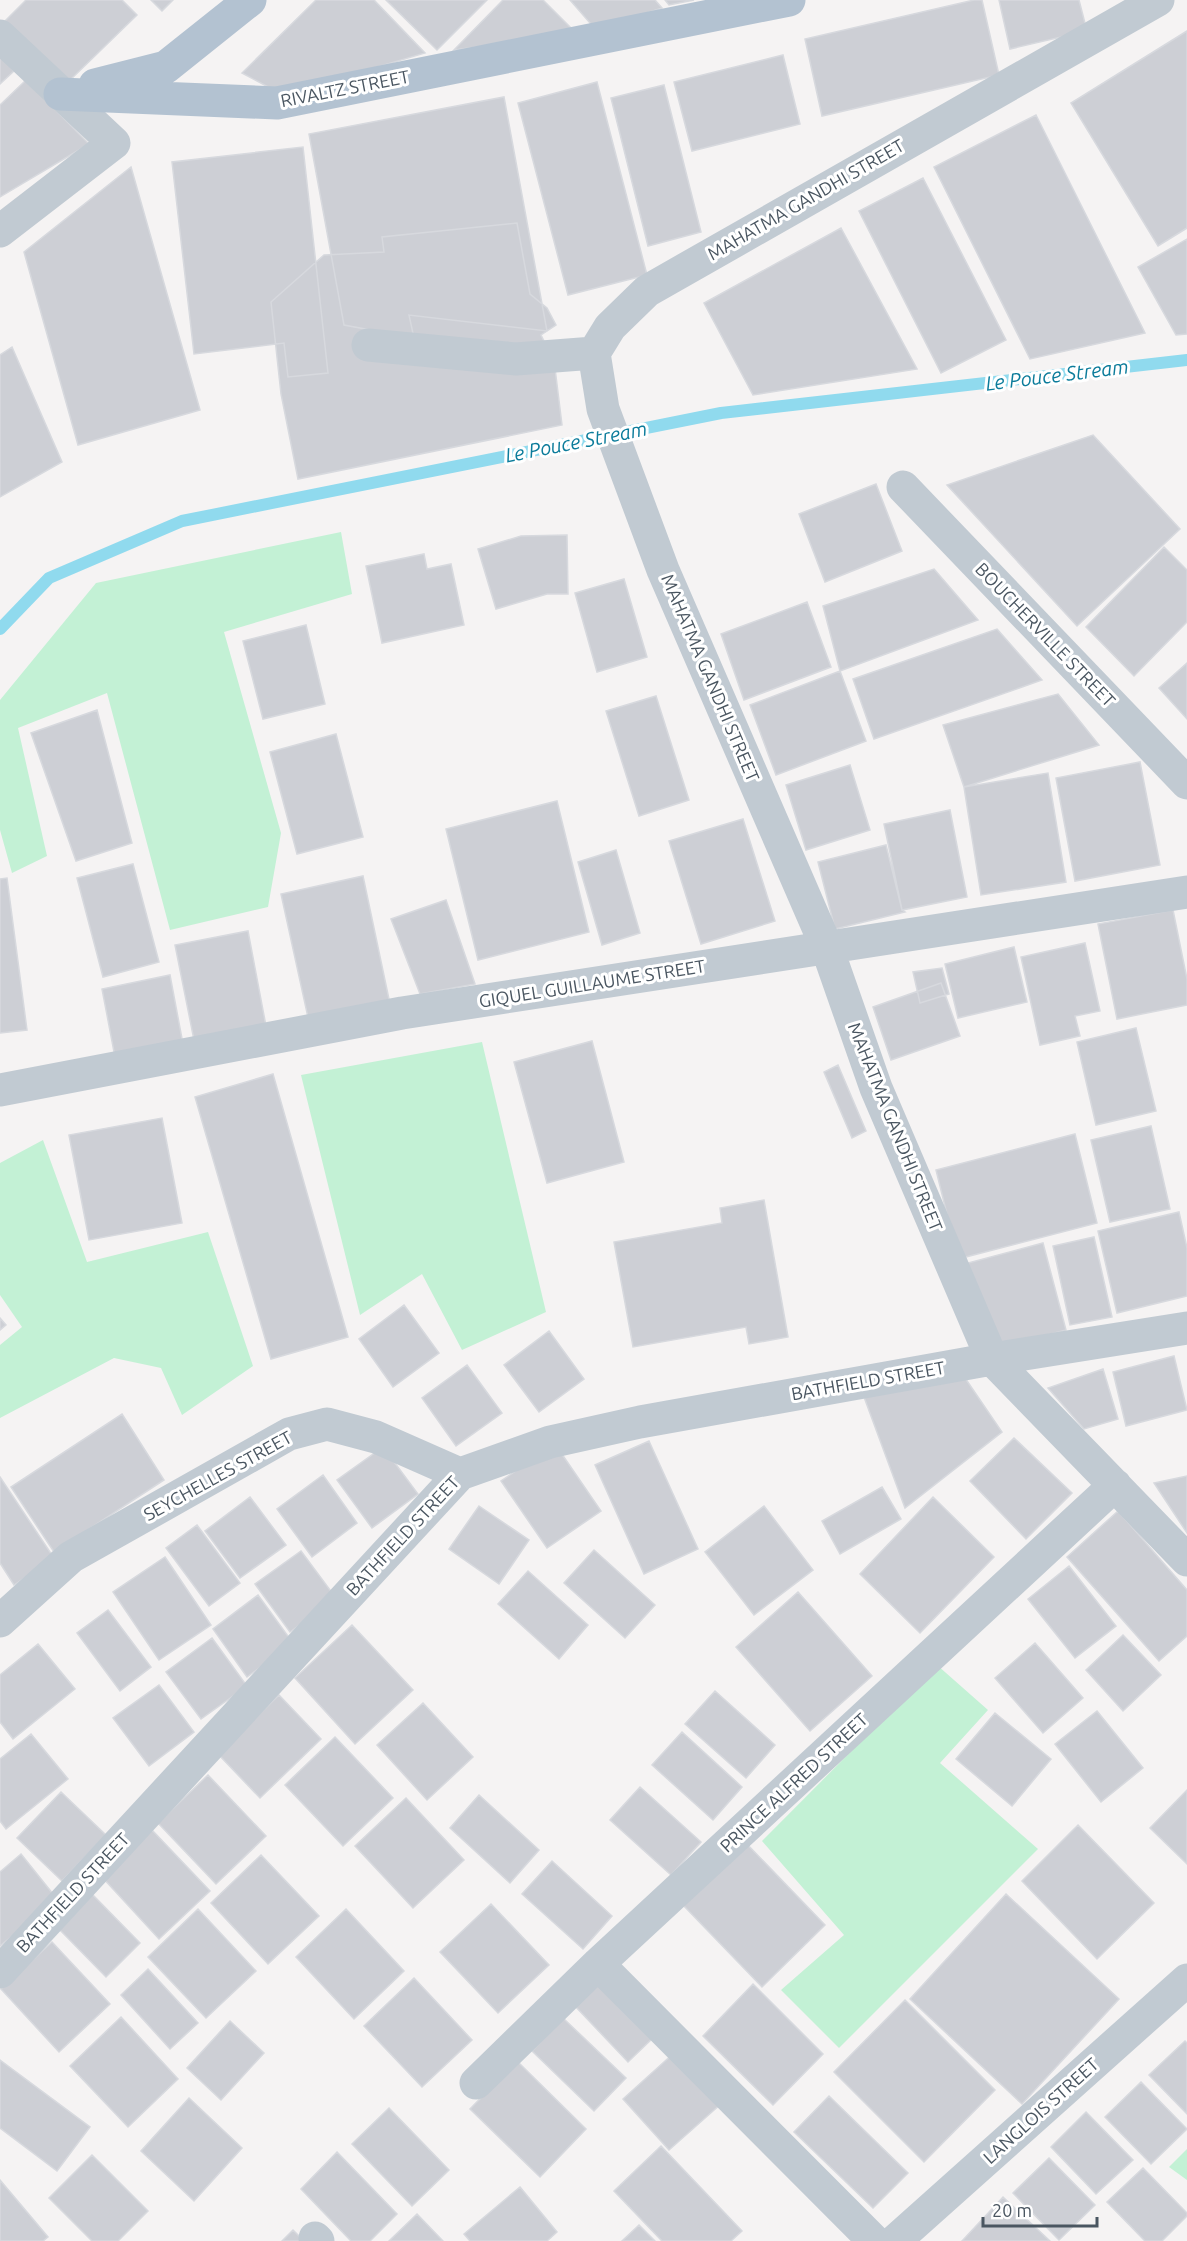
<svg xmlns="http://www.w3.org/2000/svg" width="1187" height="2241" font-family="Ubuntu,sans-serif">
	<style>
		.green { fill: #c3f1d5 }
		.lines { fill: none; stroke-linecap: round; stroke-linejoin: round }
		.stream { stroke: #90daee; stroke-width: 12 }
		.building { fill: #cdcfd5; stroke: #d7d9de; stroke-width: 1.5 }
		.minor { stroke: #c1cad2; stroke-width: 33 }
		.major { stroke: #b3c2d1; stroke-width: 33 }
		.labels { text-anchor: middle; stroke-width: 6; stroke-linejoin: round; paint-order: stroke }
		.street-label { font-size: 18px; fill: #4a5661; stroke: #fff }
		.water-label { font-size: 20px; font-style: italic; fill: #0c7c9b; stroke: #fff }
	</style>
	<rect width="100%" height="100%" fill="#f5f3f3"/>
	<path class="green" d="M341 532 352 594 224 632 281 833 268 907 170 930 107 693 18 728 47 856 12 873 0 830V700L96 583Z
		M482 1042 546 1312 462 1350 422 1274 360 1315 301 1075Z
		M43 1140 87 1262 208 1232 253 1366 182 1415 161 1368 114 1358 0 1418V1345L22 1327 0 1295V1163Z
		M937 1665 988 1710 940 1763 1038 1849 839 2048 781 1990 844 1935 762 1841Z
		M1187 2149V2180L1169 2167Z"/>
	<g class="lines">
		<path class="stream" d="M0 629 49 578 182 521 721 413 1187 360"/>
	</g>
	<path class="building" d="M26 0H122L137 15 66 84 5 21Z
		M151 0H173L162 11Z
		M316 0H374L425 53 283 95 242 73Z
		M386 0H487L437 50Z
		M503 0H543L577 34 454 50Z
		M570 0H655L662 8 596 30Z
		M665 0H694L669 5Z
		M974 0H982L999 75 822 116 805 39Z
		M999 0H1079L1087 31 1010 49Z
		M1187 31V228L1158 246 1071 103Z
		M0 55 14 71 0 84Z
		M783 55 800 124 692 151 674 82Z
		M26 80 89 144 0 197V105Z
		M597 82 647 275 568 295 518 103Z
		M664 85 701 232 648 246 611 98Z
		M504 97 547 331 409 315 414 338 344 325 309 134Z
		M1036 115 1145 333 1030 359 934 167Z
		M303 147 328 373 288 377 284 343 194 354 172 162Z
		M131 167 200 410 78 445 24 252Z
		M923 178 1006 340 941 373 859 211Z
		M517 223 530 294 547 308 556 325 541 335 546 345 553 352 562 425 298 479 281 394 271 302 324 255 384 252 382 237Z
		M841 228 917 369 753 395 704 303Z
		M1187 239V334L1176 335 1138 267Z
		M12 347 62 462 0 497V355Z
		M1093 435 1180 529 1077 626 947 485Z
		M876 484 902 551 825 582 799 514Z
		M567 535 568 594H547L496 609 478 549 521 536Z
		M1164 547 1187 570V622L1134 676 1086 627Z
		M424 554 427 569 451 564 464 625 382 643 366 566Z
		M934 569 978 620 840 671 823 606Z
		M624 579 647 657 597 672 575 593Z
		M807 602 831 667 744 700 721 634Z
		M306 625 325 704 263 719 243 641Z
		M997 629 1042 680 874 739 853 679Z
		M1187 663V719L1159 688Z
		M840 671 866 741 776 775 750 705Z
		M1058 694 1099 745 964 787 943 725Z
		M656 696 689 800 639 816 606 711Z
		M97 710 132 843 76 861 31 733Z
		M336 734 363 837 297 854 270 752Z
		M1140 762 1160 865 1075 881 1056 778Z
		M850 765 870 830 806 850 786 785Z
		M1048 773 1066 882 981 895 964 787Z
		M557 801 589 932 478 960 446 829Z
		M950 810 967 897 902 910 884 824Z
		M743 819 775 921 701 944 669 841Z
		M886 845 902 910 905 912 835 929 818 862Z
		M616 850 640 933 602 945 578 862Z
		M133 864 159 962 103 977 77 878Z
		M363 876 390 1004 309 1022 281 894Z
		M7 878 27 1030 0 1033V879Z
		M446 900 475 984 420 994 391 919Z
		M1173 910 1187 979V1005L1117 1019 1098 924Z
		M248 931 266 1026 194 1040 175 945Z
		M1085 943 1100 1011 1075 1016 1080 1036 1040 1045 1021 957Z
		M1014 947 1027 1002 958 1018 945 964Z
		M942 968 949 994 920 1003 913 972Z
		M170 975 183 1044 115 1057 102 989Z
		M941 983 960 1036 891 1060 873 1007Z
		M1136 1028 1156 1111 1096 1125 1077 1042Z
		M592 1041 624 1162 547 1183 514 1062Z
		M838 1065 866 1131 852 1138 824 1072Z
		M273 1074 348 1337 271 1359 195 1097Z
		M162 1118 182 1223 89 1240 69 1135Z
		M1151 1126 1170 1209 1110 1222 1091 1140Z
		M1075 1134 1097 1223 958 1259 936 1170Z
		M764 1200 788 1337 749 1344 746 1327 633 1347 614 1242 722 1223 720 1208Z
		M1179 1212 1187 1248V1296L1117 1313 1098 1231Z
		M1094 1237 1112 1317 1070 1325 1053 1246Z
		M1043 1243 1066 1330 991 1350 968 1263Z
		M404 1305 439 1353 393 1387 359 1339Z
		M0 1318 6 1325 0 1330Z
		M549 1331 584 1379 539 1412 504 1365Z
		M1174 1356 1187 1410 1126 1426 1113 1372Z
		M467 1365 502 1413 456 1446 422 1398Z
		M1103 1369 1118 1419 1084 1429 1048 1388Z
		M963 1375 1002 1432 905 1508 864 1397Z
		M122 1414 164 1480 54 1552 11 1487Z
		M1014 1438 1072 1493 1026 1539 970 1481Z
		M649 1441 698 1549 644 1574 595 1465Z
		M555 1444 601 1511 547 1548 501 1481Z
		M383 1447 418 1494 372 1528 337 1480Z
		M323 1475 357 1523 312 1557 277 1509Z
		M1187 1476V1533L1154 1483Z
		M0 1477 54 1558 14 1585 0 1563Z
		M882 1487 901 1519 840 1554 822 1521Z
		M250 1497 286 1545 240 1578 205 1531Z
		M933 1497 994 1557 920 1633 860 1574Z
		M479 1506 529 1540 499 1584 449 1549Z
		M764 1506 813 1570 754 1615 705 1552Z
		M1118 1511 1187 1590V1636L1159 1661 1067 1557Z
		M197 1525 240 1583 209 1606 166 1548Z
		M594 1550 655 1605 625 1638 564 1583Z
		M301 1551 336 1598 290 1632 255 1584Z
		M165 1557 211 1625 159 1660 113 1592Z
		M1069 1566 1116 1626 1075 1658 1028 1599Z
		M528 1571 588 1625 559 1659 498 1604Z
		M798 1592 872 1676 810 1731 736 1647Z
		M258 1595 293 1643 247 1677 213 1629Z
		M108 1610 151 1667 120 1691 77 1633Z
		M352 1625 413 1690 355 1744 295 1678Z
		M1123 1635 1161 1675 1123 1711 1086 1670Z
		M212 1638 247 1686 201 1719 166 1672Z
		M1035 1643 1083 1698 1043 1733 995 1678Z
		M38 1644 75 1689 13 1739 0 1722V1675Z
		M159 1685 194 1732 149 1766 113 1718Z
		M715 1691 775 1745 746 1778 685 1724Z
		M279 1695 321 1739 260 1798 218 1754Z
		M423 1703 473 1757 427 1800 377 1745Z
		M1097 1711 1143 1768 1101 1802 1055 1744Z
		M995 1713 1051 1759 1012 1806 956 1759Z
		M682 1732 742 1787 713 1820 652 1765Z
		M31 1734 68 1779 6 1829 0 1821V1759Z
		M335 1737 393 1798 343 1846 285 1785Z
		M208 1775 266 1836 216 1884 158 1823Z
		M640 1787 701 1842 671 1875 610 1820Z
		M1187 1790V1864L1150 1828Z
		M61 1792 106 1835 62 1881 17 1838Z
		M479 1795 539 1850 510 1883 450 1828Z
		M406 1798 464 1860 413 1908 355 1846Z
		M1078 1825 1154 1903 1097 1959 1022 1881Z
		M152 1830 210 1891 159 1939 102 1877Z
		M745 1842 825 1925 762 1987 682 1904Z
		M21 1854 57 1899 0 1946V1872Z
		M261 1855 319 1916 268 1964 211 1903Z
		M552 1861 612 1916 583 1949 522 1894Z
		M91 1893 140 1943 106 1977 58 1928Z
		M1006 1894 1119 1999 1022 2104 910 1999Z
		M491 1904 549 1965 498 2013 440 1952Z
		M198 1909 256 1971 206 2018 148 1957Z
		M346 1909 404 1971 354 2019 296 1957Z
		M52 1942 110 2004 59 2052 1 1989Z
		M148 1969 198 2023 170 2049 121 1995Z
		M414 1978 472 2040 422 2087 364 2026Z
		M601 1980 655 2036 628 2062 574 2005Z
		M753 1984 823 2054 773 2105 703 2036Z
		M905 2000 995 2090 924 2162 834 2072Z
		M121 2017 178 2079 128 2127 70 2066Z
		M563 2018 626 2078 594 2111 532 2051Z
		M230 2021 264 2053 221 2100 187 2068Z
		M1185 2041 1187 2043V2114L1149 2075Z
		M675 2052 722 2103 669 2150 623 2099Z
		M0 2060 90 2127 57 2171 0 2128Z
		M517 2061 586 2129 540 2177 470 2109Z
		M1141 2082 1187 2129 1151 2164 1105 2117Z
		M829 2096 908 2173 873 2208 794 2132Z
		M189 2098 242 2148 194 2201 141 2151Z
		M389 2108 449 2170 412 2206 352 2144Z
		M1086 2112 1133 2160 1096 2194 1051 2147Z
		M661 2146 742 2231 731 2241H662L614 2191Z
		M337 2152 397 2214 370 2241H351L301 2189Z
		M92 2155 148 2211 118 2241H92L49 2198Z
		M1049 2158 1095 2205 1059 2240 1013 2193Z
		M1143 2168 1187 2213V2216L1162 2241H1145L1107 2202Z
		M0 2180 48 2237 43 2241H0Z
		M520 2187 557 2232 547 2241H470L464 2234Z
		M1003 2197 1050 2241H962Z
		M417 2214 443 2241H389Z
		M639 2225 655 2241H622Z
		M293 2230 304 2241H282Z"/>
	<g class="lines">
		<path class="minor" d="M1158 0 647 291 610 327 594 353 603 409 663 570 827 948 876 1088 992 1359 1187 1560
			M0 36 114 143 0 231
			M368 345 516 359 594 353
			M903 487 1187 783
			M0 1090 402 1013 1187 892
			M0 1621 71 1557 289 1434 327 1424 376 1437 460 1474
			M598 1964 874 2241
			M0 1972 460 1474 550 1442 640 1422 992 1359 1187 1328
			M476 2083 598 1964 1115 1485
			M315 2238 318 2241
			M895 2241 1187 1980"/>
		<path class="major" d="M95 85 166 67 250 0
			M60 94 277 103 789 0"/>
	</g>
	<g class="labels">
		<g class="street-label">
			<text transform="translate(345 89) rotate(-11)" y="6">RIVALTZ STREET</text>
			<text transform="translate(806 200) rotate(-30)" y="6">MAHATMA GANDHI STREET</text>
			<text transform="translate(1045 635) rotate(46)" y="6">BOUCHERVILLE STREET</text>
			<text transform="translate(710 678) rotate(67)" y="6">MAHATMA GANDHI STREET</text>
			<text transform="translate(592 984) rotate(-9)" y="6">GIQUEL GUILLAUME STREET</text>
			<text transform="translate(895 1127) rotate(68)" y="6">MAHATMA GANDHI STREET</text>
			<text transform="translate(868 1381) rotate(-10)" y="6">BATHFIELD STREET</text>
			<text transform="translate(218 1476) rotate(-29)" y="6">SEYCHELLES STREET</text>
			<text transform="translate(403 1536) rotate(-47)" y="6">BATHFIELD STREET</text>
			<text transform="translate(794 1783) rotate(-43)" y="6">PRINCE ALFRED STREET</text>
			<text transform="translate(73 1893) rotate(-47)" y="6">BATHFIELD STREET</text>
			<text transform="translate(1041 2111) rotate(-42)" y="6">LANGLOIS STREET</text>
		</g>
		<g class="water-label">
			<text transform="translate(1057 375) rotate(-7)" y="7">Le Pouce Stream</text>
			<text transform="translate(576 442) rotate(-11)" y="7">Le Pouce Stream</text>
		</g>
	</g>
	<path d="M983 2217v9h114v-9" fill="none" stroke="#4a5661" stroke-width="3"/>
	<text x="992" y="2217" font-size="18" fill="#4a5661" stroke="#ffffff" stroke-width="4.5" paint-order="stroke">20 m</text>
</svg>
